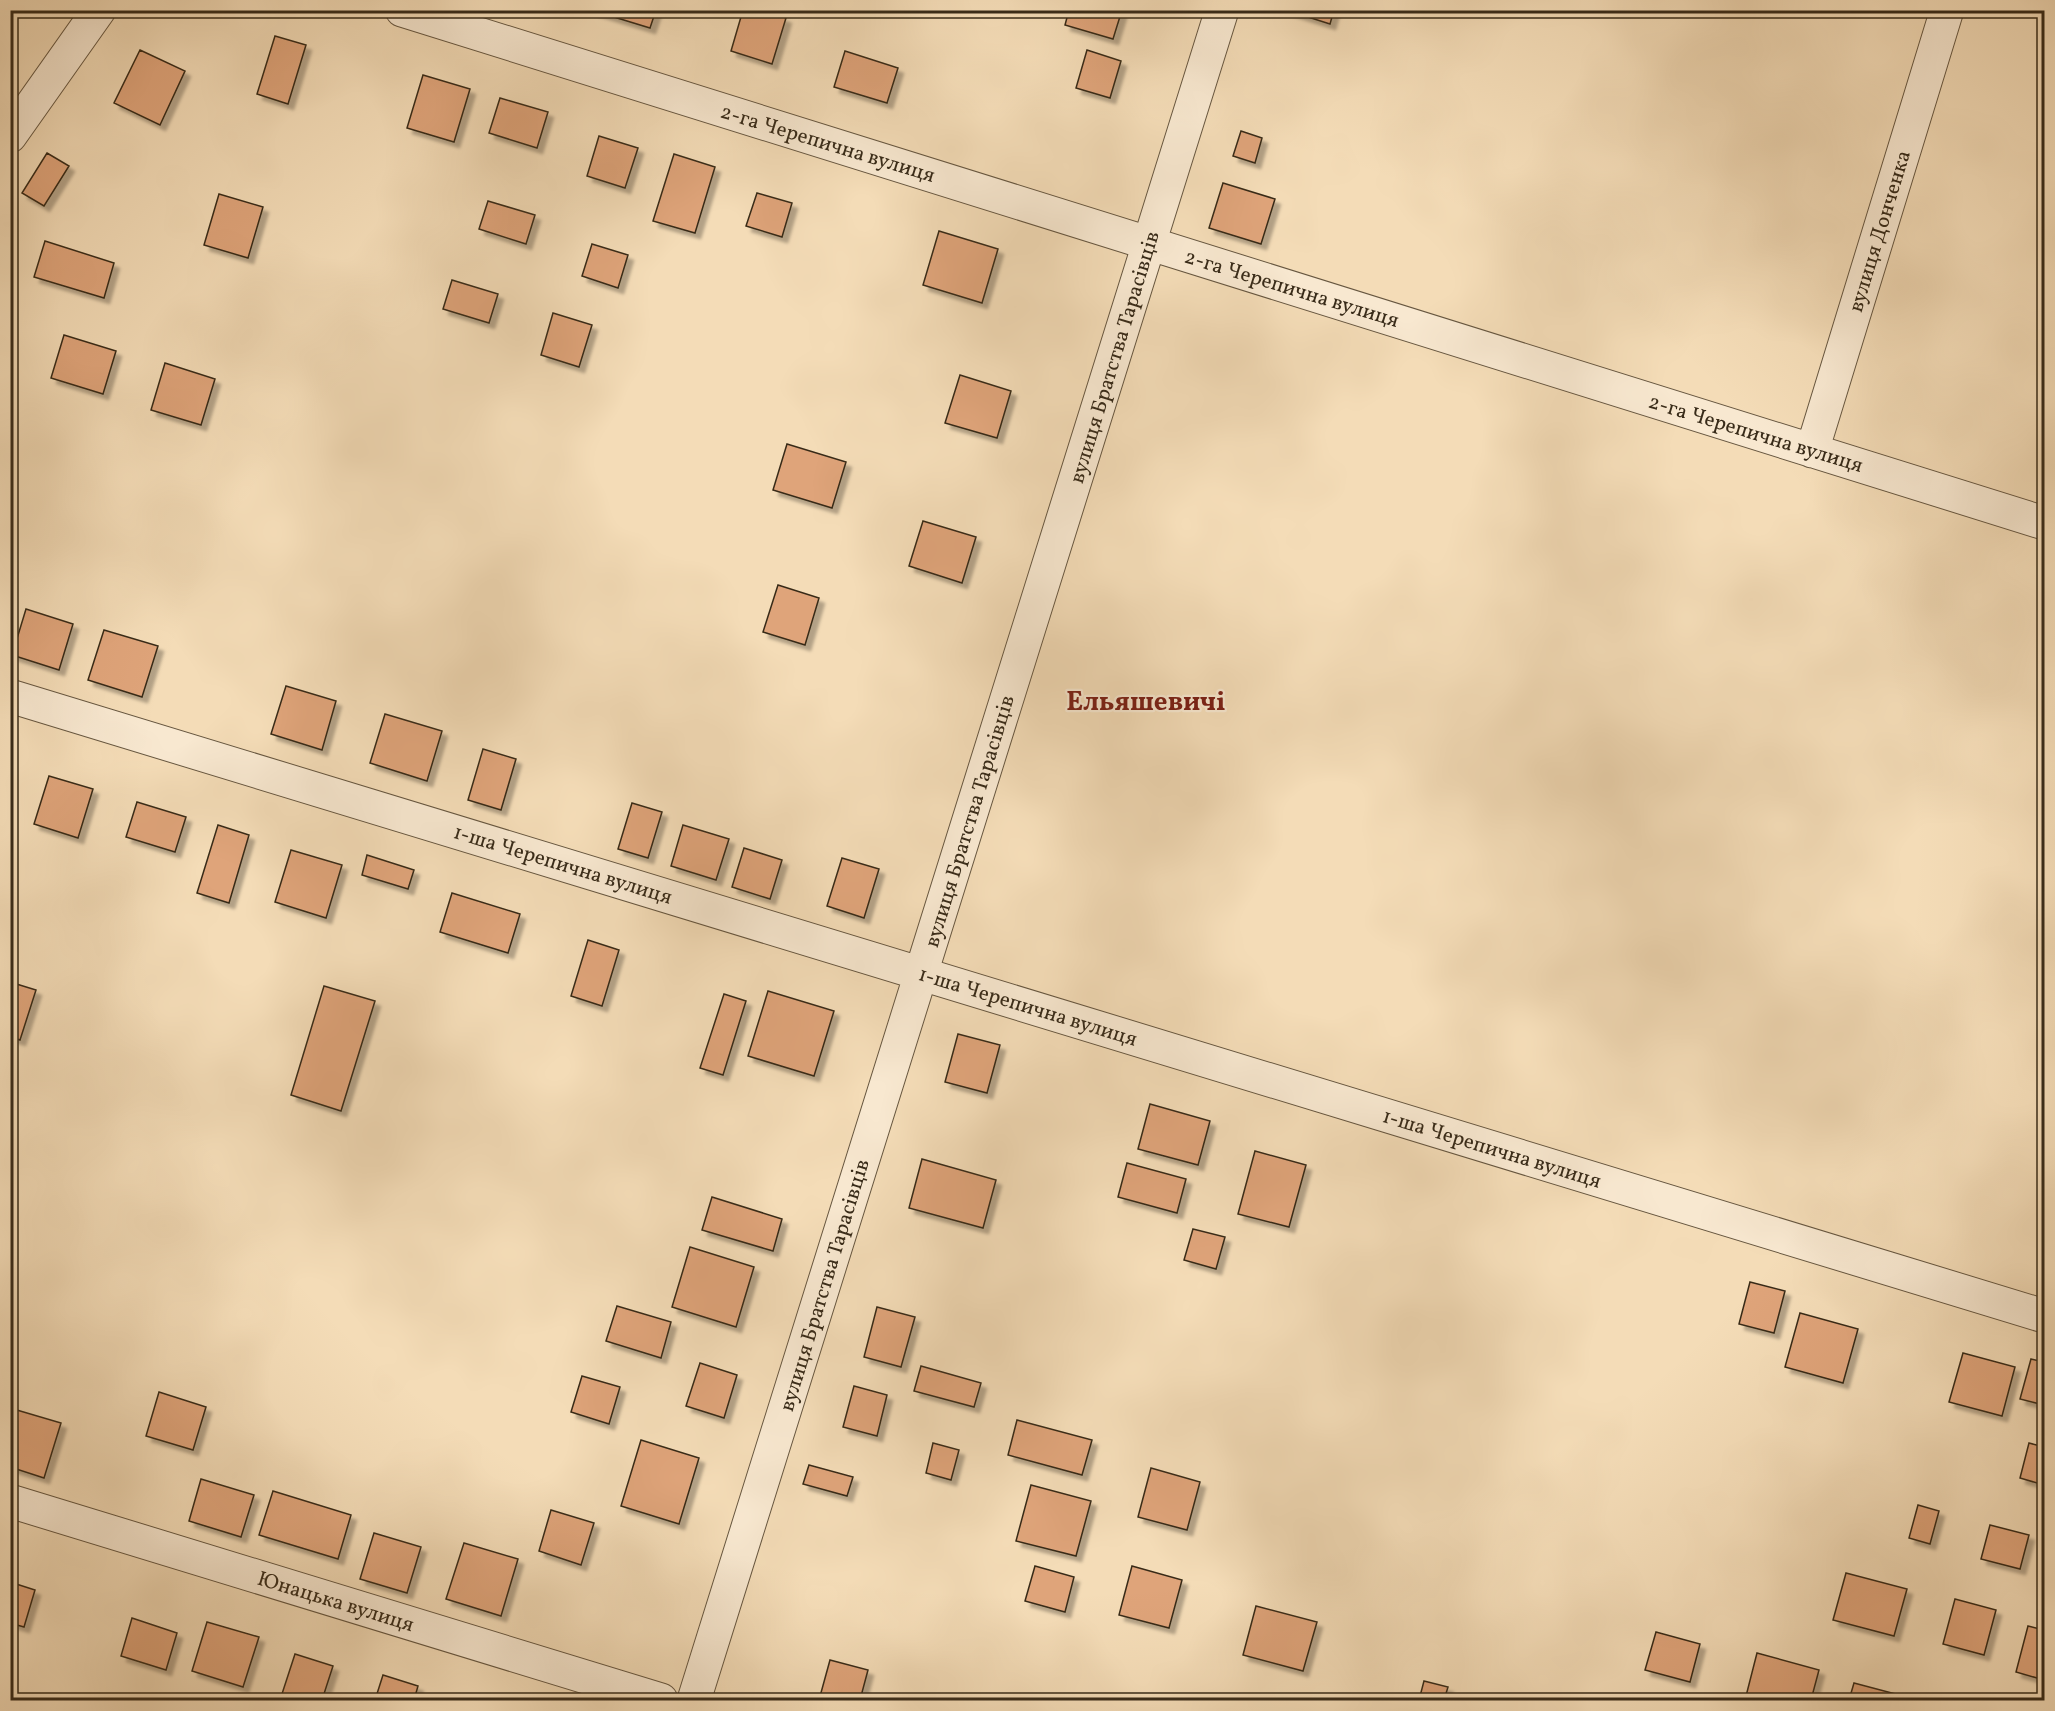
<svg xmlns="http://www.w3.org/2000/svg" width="2055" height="1711" font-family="Vollkorn,serif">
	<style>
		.building { fill: #dfa47a; stroke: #382b19; stroke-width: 1.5; filter: url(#shadow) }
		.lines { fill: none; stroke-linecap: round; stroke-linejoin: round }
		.minor-casing { stroke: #675740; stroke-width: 35 }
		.minor { stroke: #f8e8d0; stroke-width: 33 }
		.labels { text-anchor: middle; stroke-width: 4.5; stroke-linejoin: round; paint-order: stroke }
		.street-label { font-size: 21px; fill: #382b19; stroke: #f8e8d0 }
		.district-label { font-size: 27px; font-weight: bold; fill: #7a1f14; stroke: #f8e8d0 }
	</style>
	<defs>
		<filter id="shadow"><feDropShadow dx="5.5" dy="5.5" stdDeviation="1.5" flood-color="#0004"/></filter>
	</defs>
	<rect width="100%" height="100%" fill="#f4dcb7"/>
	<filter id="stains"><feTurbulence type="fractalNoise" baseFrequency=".00333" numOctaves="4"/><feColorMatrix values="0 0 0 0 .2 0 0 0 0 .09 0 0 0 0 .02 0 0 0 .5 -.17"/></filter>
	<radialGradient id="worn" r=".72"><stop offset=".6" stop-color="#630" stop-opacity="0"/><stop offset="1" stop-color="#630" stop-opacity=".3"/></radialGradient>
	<path class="building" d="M591 10H656L650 28Z
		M743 10H761L786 18 772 64 731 51Z
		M1069 10H1122L1113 39 1065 25Z
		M1286 10H1334L1330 24Z
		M275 36 306 45 288 104 257 94Z
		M140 50 185 71 160 125 114 103Z
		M1087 50 1121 61 1110 98 1076 88Z
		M845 51 898 68 887 103 834 87Z
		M423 75 470 89 454 142 407 128Z
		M500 98 548 112 537 148 489 133Z
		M1241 131 1262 138 1255 163 1233 156Z
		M599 136 638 148 625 188 587 176Z
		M47 153 69 166 44 206 22 193Z
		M674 154 715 167 695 233 653 221Z
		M1223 183 1275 199 1261 244 1209 228Z
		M757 193 792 203 782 237 746 226Z
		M219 194 263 207 248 258 204 245Z
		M488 201 535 215 526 244 479 229Z
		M939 231 998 249 982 303 923 285Z
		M45 241 114 263 104 298 34 277Z
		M592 244 628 255 618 288 582 276Z
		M452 280 498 294 489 323 443 309Z
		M553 313 592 325 579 367 541 355Z
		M64 335 116 351 103 394 51 378Z
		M165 363 215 379 201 425 151 410Z
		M960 375 1011 391 997 438 945 423Z
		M787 444 846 462 832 508 773 490Z
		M923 521 976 537 962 583 909 566Z
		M778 585 819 598 805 645 763 632Z
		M26 609 73 624 59 670 12 655Z
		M104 630 158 646 142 697 88 680Z
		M286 686 336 701 322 750 271 734Z
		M385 714 442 731 427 781 370 763Z
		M483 749 516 759 501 810 468 800Z
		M49 776 93 789 78 838 34 824Z
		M137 802 186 817 175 852 126 837Z
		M632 803 662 812 648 858 618 849Z
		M218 825 249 835 229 903 197 893Z
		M683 825 729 839 716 880 671 866Z
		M744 848 782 860 770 899 732 887Z
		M291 850 342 865 326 918 275 902Z
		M367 855 414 870 408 889 362 875Z
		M842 858 879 869 864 918 827 906Z
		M452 893 520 914 508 953 440 932Z
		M588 940 619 950 602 1006 571 996Z
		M10 982 36 990 20 1040 10 1037Z
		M324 986 375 1001 341 1111 291 1095Z
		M768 991 834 1011 814 1076 748 1056Z
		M724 994 746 1001 723 1075 700 1068Z
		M958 1034 1000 1045 987 1093 945 1082Z
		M1150 1104 1210 1121 1198 1165 1138 1149Z
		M1255 1151 1306 1165 1289 1227 1238 1214Z
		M922 1159 996 1180 983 1228 909 1208Z
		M1127 1163 1186 1179 1177 1213 1118 1197Z
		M712 1197 782 1219 773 1251 702 1230Z
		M1193 1229 1225 1237 1216 1269 1184 1260Z
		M690 1247 754 1267 736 1327 672 1307Z
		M1750 1282 1785 1291 1774 1333 1739 1324Z
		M617 1306 671 1322 661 1358 606 1341Z
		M877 1307 915 1317 901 1367 864 1357Z
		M1800 1313 1858 1329 1843 1383 1785 1367Z
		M1963 1353 2015 1367 2002 1416 1949 1402Z
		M2031 1359 2044 1362V1386L2040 1404 2020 1399Z
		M700 1363 737 1375 724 1418 686 1406Z
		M921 1366 981 1383 974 1407 914 1391Z
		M582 1376 620 1387 609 1424 571 1412Z
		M854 1386 887 1395 877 1436 843 1427Z
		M159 1392 206 1407 193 1450 146 1436Z
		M10 1408 61 1423 44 1478 10 1467Z
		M1017 1420 1092 1440 1082 1475 1008 1455Z
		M641 1440 699 1458 679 1524 621 1506Z
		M933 1443 959 1450 951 1480 926 1473Z
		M2029 1443 2044 1447V1485L2020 1478Z
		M809 1465 853 1477 847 1496 803 1484Z
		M1151 1468 1200 1482 1187 1530 1138 1517Z
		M201 1479 254 1495 241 1537 189 1521Z
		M1031 1485 1091 1501 1076 1556 1016 1541Z
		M273 1491 351 1515 338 1559 259 1535Z
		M1918 1505 1939 1511 1930 1544 1909 1538Z
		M551 1510 594 1523 581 1565 539 1551Z
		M1990 1525 2029 1535 2020 1569 1981 1559Z
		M374 1533 421 1547 407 1593 360 1579Z
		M464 1543 518 1559 501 1616 446 1599Z
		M1035 1566 1074 1577 1065 1612 1025 1601Z
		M1132 1566 1182 1580 1169 1628 1119 1615Z
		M1846 1573 1907 1589 1894 1636 1833 1620Z
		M10 1582 35 1590 24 1627 10 1623Z
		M1955 1599 1996 1610 1984 1655 1943 1644Z
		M1256 1606 1317 1622 1303 1671 1243 1655Z
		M132 1618 177 1633 166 1670 121 1656Z
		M207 1622 259 1637 243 1687 192 1671Z
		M2028 1626 2044 1630V1680L2016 1672Z
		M1656 1632 1700 1644 1690 1682 1645 1670Z
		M1757 1653 1819 1670 1811 1700H1745Z
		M295 1654 333 1666 322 1700H280Z
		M830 1660 868 1670 860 1700H819Z
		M383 1675 418 1686 414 1700H375Z
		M1424 1681 1448 1687 1444 1700H1419Z
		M1854 1683 1907 1697 1906 1700H1849Z"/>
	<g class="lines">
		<g class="minor-casing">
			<path id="minor" d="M402 10 2044 523
				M10 136 99 10
				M1812 451 1947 10
				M10 696 2044 1316
				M10 1501 661 1700
				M694 1700 1222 10"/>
		</g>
		<use href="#minor" class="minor"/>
	</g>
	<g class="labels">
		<g class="street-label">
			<text transform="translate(828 143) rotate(17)" y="7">2-га Черепична вулиця</text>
			<text transform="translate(1879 231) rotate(-73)" y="7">вулиця Донченка</text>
			<text transform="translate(1292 288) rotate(17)" y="7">2-га Черепична вулиця</text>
			<text transform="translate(1114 357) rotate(-73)" y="7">вулиця Братства Тарасівців</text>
			<text transform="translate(1756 433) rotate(17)" y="7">2-га Черепична вулиця</text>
			<text transform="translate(969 821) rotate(-73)" y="7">вулиця Братства Тарасівців</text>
			<text transform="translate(563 864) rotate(17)" y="7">1-ша Черепична вулиця</text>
			<text transform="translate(1028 1006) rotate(17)" y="7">1-ша Черепична вулиця</text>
			<text transform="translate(1492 1148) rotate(17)" y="7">1-ша Черепична вулиця</text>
			<text transform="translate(824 1285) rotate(-73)" y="7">вулиця Братства Тарасівців</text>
			<text transform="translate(336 1601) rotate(17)" y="7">Юнацька вулиця</text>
		</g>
		<g class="district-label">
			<text x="1146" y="710">Ельяшевичі</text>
		</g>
	</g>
	<rect width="2055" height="1711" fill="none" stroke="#f4dcb7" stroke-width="36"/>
	<rect x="12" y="12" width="2031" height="1687" fill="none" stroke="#382b19" stroke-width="3"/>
	<rect x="18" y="18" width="2019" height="1675" fill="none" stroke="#382b19" stroke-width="1.5"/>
	<rect width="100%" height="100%" filter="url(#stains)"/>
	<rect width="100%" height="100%" fill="url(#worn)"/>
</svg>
